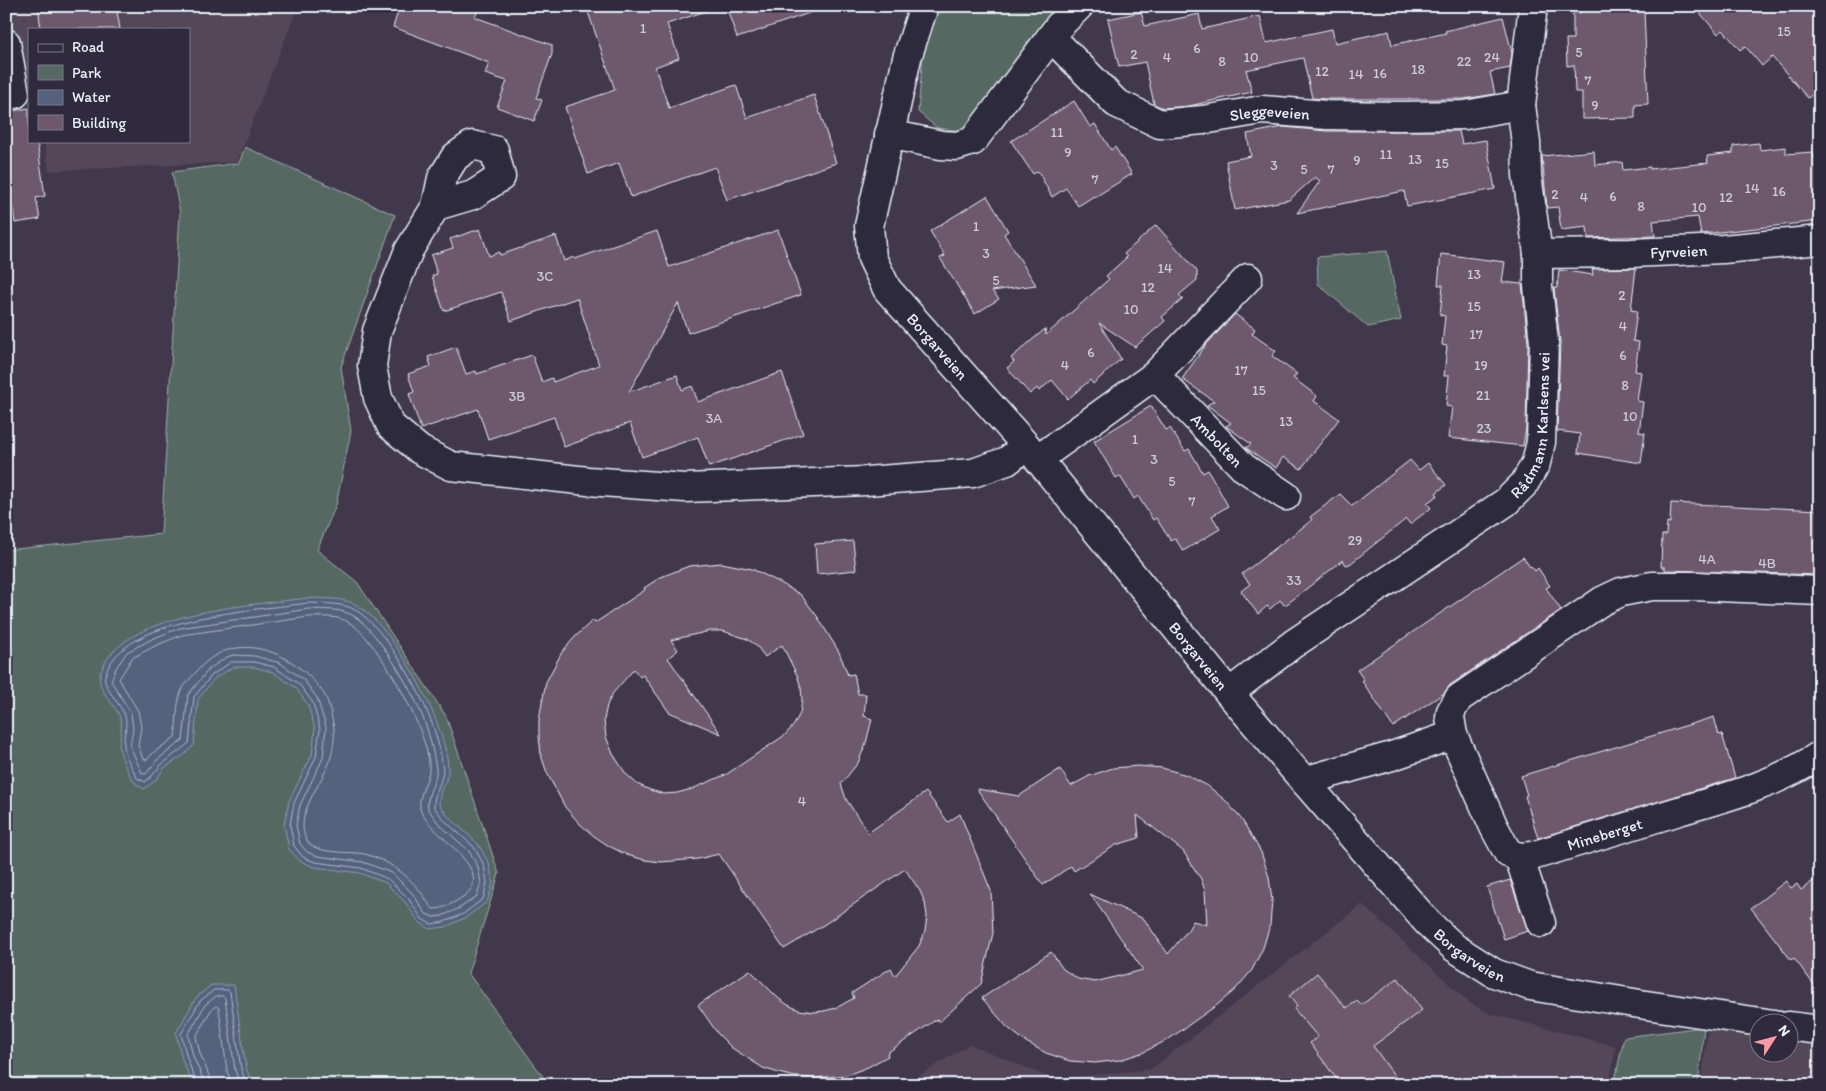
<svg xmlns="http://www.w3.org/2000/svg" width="1826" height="1091" font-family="Itim,sans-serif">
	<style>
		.built { fill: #524658 }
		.green { fill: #556962; stroke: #9eadad }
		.water { fill: #54627d; stroke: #8f9bae }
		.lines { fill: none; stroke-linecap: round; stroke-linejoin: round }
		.shore { stroke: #adb8c7; stroke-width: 1 }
		.building { fill: #6e586c; stroke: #e8f1f8; fill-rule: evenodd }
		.minor-casing { stroke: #e8f1f8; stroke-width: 31 }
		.minor { stroke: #2f2a3d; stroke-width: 28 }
		.labels { text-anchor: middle; stroke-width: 4.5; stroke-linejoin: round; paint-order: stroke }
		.number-label { font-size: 14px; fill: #cacbd5 }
		.street-label { font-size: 16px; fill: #e8f1f8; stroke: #2f2a3d }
	</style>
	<rect width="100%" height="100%" fill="#42384b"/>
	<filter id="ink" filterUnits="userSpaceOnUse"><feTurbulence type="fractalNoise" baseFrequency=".02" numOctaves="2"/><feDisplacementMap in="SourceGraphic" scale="10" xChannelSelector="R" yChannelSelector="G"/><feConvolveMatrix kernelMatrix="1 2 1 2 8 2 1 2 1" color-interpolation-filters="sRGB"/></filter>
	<g filter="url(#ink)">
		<path class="built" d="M6 6H298L237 162 49 171 44 141H189V29H29V102L6 105Z
			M1362 904 1470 1003 1488 1013 1616 1046 1609 1085H904L970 1044 1053 1079 1151 1069Z
			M1708 1029 1758 1036V1054H1788L1789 1041 1820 1045V1085H1701Z"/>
		<path class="green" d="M927 6H1061L983 115 963 131 937 128 918 112Z
			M245 147 395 215 341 367 351 431 336 505 317 550 357 582 446 716 499 874 468 973 549 1085H6V550L161 534 180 213 172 172 239 163Z
			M1387 251 1401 320 1368 327 1318 284 1317 257Z
			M1704 1027 1698 1085H1614L1624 1037Z"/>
		<path class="water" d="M308 598C325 599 346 597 360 607 396 631 450 729 448 772 448 778 443 785 441 790 440 795 439 800 439 805L448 816 478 844 489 863 493 883 487 902 465 918 445 927 430 929 419 922 405 902 386 883 360 873 314 867 300 861 289 849 284 825 289 801 312 755 315 729 308 705 296 688 273 672 254 667H233L215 678 198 699 194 745 184 755 164 768 156 780 144 789C141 787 138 785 135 783 130 778 118 751 119 745 120 735 123 728 120 718 116 704 96 690 100 675 116 611 255 605 308 598Z
			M211 985H234L246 1068 253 1085H193L182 1059 176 1033 196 998Z"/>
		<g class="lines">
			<path class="shore" d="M308 603C324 604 343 602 357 611 382 626 416 683 427 711 435 729 441 750 443 770 443 781 433 794 434 807L444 820 474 847 484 865 487 883 483 899 463 914 444 922 431 924 422 919 408 898 388 879 361 868 315 862 303 857 294 846 290 825 294 803 316 757 320 729 313 703 299 684 274 667 254 662H231L212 675 194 697 189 743 161 765 152 776 145 782 137 778C133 769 124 756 124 746 123 735 128 727 125 716 121 704 102 687 105 676 120 616 258 610 308 603Z
				M309 609C324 610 341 608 354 616 378 631 410 687 421 713 429 731 433 750 436 769 438 781 425 794 428 809L439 824 469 851 478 867 481 883 477 896 460 908 442 916 433 917 426 914 413 894 392 873 363 862 317 856 307 852 300 844 296 825 300 805 323 758 326 727 317 698 304 680 280 663 255 656 233 655 227 657 209 669 188 695 183 740 157 760 146 774 142 773 130 746 133 729 131 713 111 681 116 668 127 652 154 638 180 628Z
				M309 617C322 617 338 615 350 623 378 640 433 738 429 771 427 784 418 795 420 808 424 832 500 870 464 896 455 902 445 909 433 909 428 904 425 897 420 891 406 873 387 860 365 854 350 851 316 855 307 841 292 816 323 783 330 760 333 750 336 733 333 723 331 714 329 702 324 694 296 652 235 626 197 671 192 677 184 684 181 692 176 705 177 723 175 737L153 753 147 760 143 759 138 745 141 727 138 711 119 679 132 658 157 645 182 635Z
				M197 1085 187 1058 181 1034 200 1001 214 990H228L230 992 241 1069 247 1085
				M203 1085V1079L193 1056 188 1035 205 1005 216 996H223L225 998 235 1070 240 1085
				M211 1085 210 1078 200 1053 196 1037 211 1010 216 1006 219 1008 227 1071 232 1085"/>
		</g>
		<path class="building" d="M38 6H116L120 29H41Z
			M400 6H480L475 17 552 45V54L536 98 542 100 534 121 497 107 507 81 485 74 489 63 393 27Z
			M586 6H709V10L667 24 679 58 655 67 669 108 736 85 747 118 814 95 836 163 727 200 715 167 631 197 619 163 588 174 565 107 615 90Z
			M726 6H817L818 10 737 38Z
			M1580 6H1633V11H1644L1648 104 1635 105V118L1582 119V92H1575L1574 65 1567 66 1566 39H1573V13H1580Z
			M1694 6H1814L1820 14V88L1808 98 1772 57 1762 66 1745 46 1740 50 1723 30 1718 34Z
			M1141 12 1145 26 1199 14 1202 29 1260 16 1266 43 1332 29 1335 43 1389 31 1392 45 1446 33 1445 31 1503 17 1512 53 1510 68 1490 72 1495 94 1464 99H1328L1312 98 1303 58 1246 70 1252 92 1189 106 1163 108 1154 104 1145 62 1119 67 1108 19Z
			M1074 101 1090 127 1095 124 1111 150 1115 147 1132 174 1095 197 1094 196 1078 206 1066 188 1052 197 1038 171 1033 174 1011 141Z
			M29 108V141H37L45 196 36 198 40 219 15 223 12 202 6 203V112Z
			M1283 127 1327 131H1459L1462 144 1486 140 1495 189 1407 206 1404 191 1297 213 1320 181 1315 177 1289 200 1235 210 1226 161 1251 156 1247 134Z
			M1759 143 1760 150 1786 147V154L1813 152 1814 158H1820V221L1701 234 1698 217 1653 221 1655 236 1588 238 1587 227 1561 230 1558 207 1547 208 1542 156 1594 151 1595 165 1622 162 1623 170 1650 167V169L1708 163 1707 156 1733 153V146Z
			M987 196 1008 231 1004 234 1036 285 992 291 999 299 975 314 940 258 945 256 930 231Z
			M1156 225 1197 271V280L1179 295 1183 299 1162 317 1165 321 1135 347 1099 323 1121 359 1093 384 1090 380 1068 399 1052 380 1039 391 1037 388 1030 394 1007 368 1014 362 1011 358 1045 329 1046 335 1109 279 1106 276 1127 257 1124 254Z
			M480 229 489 256 499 252 500 255 556 236 564 261 574 257 575 259 657 231 669 267 778 230 801 295 688 333 678 303 629 392 677 375 682 390 692 386 698 402 782 372 803 434 709 467 698 437 642 457 630 423 564 447 554 417 488 439 478 409 421 429 409 394 414 392 408 374 431 366 428 357 456 347 466 374 476 371 477 374 532 355 542 382 552 378 553 382 599 365 577 298 511 321 501 292 444 311 432 276 437 274 431 255 453 248 450 239Z
			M1441 254 1505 262 1502 282 1522 284 1528 343 1526 428 1523 446 1448 438 1452 407 1446 406 1449 376H1444L1447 346 1442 345 1445 316 1440 315 1443 285H1438Z
			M1636 268 1631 310 1637 311 1633 341 1639 342 1635 371 1641 372 1637 401 1643 402 1639 432 1645 433 1641 463 1578 453 1580 434 1557 431 1560 342 1554 288H1557L1559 270 1593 275 1592 269Z
			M1235 314 1255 329 1252 334 1276 351 1272 356 1297 374 1293 378 1317 396 1314 401 1339 419 1301 469 1283 457 1276 468 1246 448 1251 444 1226 426 1231 423 1207 405 1214 401 1182 379 1205 346Z
			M1151 406 1166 430 1170 428 1185 451 1189 449 1203 473 1208 470 1228 506 1212 516 1220 529 1183 551 1175 538 1171 541 1156 518 1153 520 1138 496 1134 499 1120 476 1116 478 1094 441Z
			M1410 460 1419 470 1428 463 1446 485 1436 493 1438 495 1427 503 1431 508 1410 524 1406 519 1350 564 1346 565 1343 560 1287 604 1284 605 1280 600 1270 609 1267 606 1258 614 1241 591 1250 584 1242 574 1312 520 1310 517 1340 494 1352 506Z
			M1671 503 1820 510V575L1665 570V567H1661L1662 535H1666L1667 522 1670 523Z
			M853 541 856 570 817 574 815 544Z
			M1523 557 1530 567 1531 566 1535 571 1538 568 1550 586 1546 588 1561 610 1450 685 1444 693 1393 727 1362 681 1364 680 1357 670Z
			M722 563 752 569 779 582 801 595 817 616 839 652 848 675 854 674 858 694H866L864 716 872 719 866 743 858 763 841 784 846 799 868 833 926 792 948 822 960 814 991 891 993 933 981 984 939 1022 937 1019 887 1053 888 1056 868 1067 847 1075 815 1078 796 1077 782 1074 763 1068 732 1048 718 1034 698 1005 750 970 778 998 788 1005 799 1010 814 1012 824 1011 836 1008 854 998 852 993 891 968 895 976 919 946 925 931 927 916 925 903 920 891 905 869 825 924 784 949 719 854 698 859 661 862 645 860 627 855 609 846 594 836 580 824 565 807 547 773 541 755 539 737V719L546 682 562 652 575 637 593 620 595 623 645 590 644 588 661 577 689 566ZM710 631H723L747 639 756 645 765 657 782 645 797 675 801 687 802 700 800 713 794 725 785 735 727 774 692 789 677 793 664 794 650 790 637 784 626 774 613 754 606 737 604 720 607 705 613 693 634 669 640 677 643 675 669 712 721 734 668 658 678 650 671 640Z
			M1714 717 1719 735 1722 734 1735 778 1538 838 1525 796 1527 795 1521 776Z
			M1138 766 1162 768 1187 775 1208 786 1226 801 1242 820 1261 852 1269 877 1272 901 1270 925 1263 948 1252 970 1236 989 1217 1005 1169 1039 1144 1052 1120 1060 1095 1063 1070 1061 1046 1053 1026 1042 1007 1027 982 998 1051 952 1063 969 1078 979 1095 982 1143 970 1090 894 1144 919 1168 954 1188 930 1193 921 1207 925 1205 891 1201 879 1183 851 1137 815 1139 838 1116 845 1074 871 1071 866 1043 885 977 789 1019 796 1060 769 1071 786 1089 776 1113 768Z
			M1820 876V993L1794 958 1791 960 1751 908 1786 881 1791 888 1797 884 1801 890Z
			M1510 880 1528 931 1504 939 1487 887Z
			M1317 973 1346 1008 1357 1001 1361 1005 1398 978 1422 1010 1373 1046 1401 1085H1341L1310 1043 1318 1037 1294 1009 1297 1006 1289 996Z"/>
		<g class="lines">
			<g class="minor-casing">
				<g id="minor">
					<path id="s1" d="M924 6 907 58 869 226 872 258 887 289 1038 459 1229 693 1304 781 1428 923 1455 948 1494 973 1530 986 1646 1005 1774 1024"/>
					<path id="s2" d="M1051 37 1116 103 1160 124 1203 120 1262 110 1327 115 1400 116 1465 115 1521 105"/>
					<path d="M6 43 15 94"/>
					<path d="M889 134 941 145 957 146 973 141 1059 26 1079 6"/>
					<path d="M436 206 442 178 455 157 472 145 494 150 501 177 473 195 436 206 409 250 377 331 372 366 378 398 391 426 420 450 451 466 588 481 685 488 866 481 973 473 1007 461 1026 446"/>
					<path id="s3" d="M1538 254 1631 253 1723 249 1820 240"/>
					<path id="s4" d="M1155 375 1243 467 1286 496"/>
					<path d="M1038 459 1155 375 1248 278"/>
					<path id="s5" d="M1820 591 1693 586H1652L1621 592 1602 601 1459 698 1451 711 1450 717 1453 735 1494 827 1508 853 1519 857 1532 856C1581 841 1630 826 1679 811 1727 797 1777 784 1820 755"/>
					<path id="s6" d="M1229 693 1293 644 1506 502 1524 484 1536 463 1541 442 1544 342 1538 286V254L1527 175 1526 143 1521 105 1533 6"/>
					<path d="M1304 781 1392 756 1453 735"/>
					<path d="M1519 857 1541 923"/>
					<path d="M1788 1026 1820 1030"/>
				</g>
			</g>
			<use href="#minor" class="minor"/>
		</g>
	</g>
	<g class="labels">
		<g class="number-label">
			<text x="643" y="33">1</text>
			<text x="1784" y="36">15</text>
			<text x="1197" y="53">6</text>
			<text x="1579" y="57">5</text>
			<text x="1134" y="59">2</text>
			<text x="1167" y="62">4</text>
			<text x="1251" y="62">10</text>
			<text x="1492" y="62">24</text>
			<text x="1222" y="66">8</text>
			<text x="1464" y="66">22</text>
			<text x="1418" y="74">18</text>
			<text x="1322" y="76">12</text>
			<text x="1380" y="78">16</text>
			<text x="1356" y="79">14</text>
			<text x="1588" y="85">7</text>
			<text x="1595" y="110">9</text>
			<text x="1057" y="137">11</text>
			<text x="1068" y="157">9</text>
			<text x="1386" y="159">11</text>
			<text x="1415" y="164">13</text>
			<text x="1357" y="165">9</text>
			<text x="1442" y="168">15</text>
			<text x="1274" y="170">3</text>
			<text x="1304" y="174">5</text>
			<text x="1331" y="174">7</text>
			<text x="1095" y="184">7</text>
			<text x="1752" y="193">14</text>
			<text x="1779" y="196">16</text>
			<text x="1555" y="199">2</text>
			<text x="1613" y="201">6</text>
			<text x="1584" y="202">4</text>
			<text x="1726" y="202">12</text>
			<text x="1641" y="211">8</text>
			<text x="1699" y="212">10</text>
			<text x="976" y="231">1</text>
			<text x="986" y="258">3</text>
			<text x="1165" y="273">14</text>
			<text x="1474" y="279">13</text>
			<text x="545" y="281">3C</text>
			<text x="996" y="285">5</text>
			<text x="1148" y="292">12</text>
			<text x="1622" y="300">2</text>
			<text x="1474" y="311">15</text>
			<text x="1131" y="314">10</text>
			<text x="1623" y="331">4</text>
			<text x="1476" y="339">17</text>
			<text x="1091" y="357">6</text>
			<text x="1623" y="360">6</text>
			<text x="1065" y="370">4</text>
			<text x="1481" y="370">19</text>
			<text x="1241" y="375">17</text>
			<text x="1625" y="390">8</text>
			<text x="1259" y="395">15</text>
			<text x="1483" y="400">21</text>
			<text x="517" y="401">3B</text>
			<text x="1630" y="421">10</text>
			<text x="714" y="423">3A</text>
			<text x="1286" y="426">13</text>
			<text x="1484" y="433">23</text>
			<text x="1135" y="444">1</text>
			<text x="1154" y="464">3</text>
			<text x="1172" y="486">5</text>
			<text x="1192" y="506">7</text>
			<text x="1355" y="545">29</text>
			<text x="1707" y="564">4A</text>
			<text x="1767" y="568">4B</text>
			<text x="1294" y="585">33</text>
			<text x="802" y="806">4</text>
		</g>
		<g class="street-label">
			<text dy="6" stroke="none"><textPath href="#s2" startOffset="252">Sleggeveien</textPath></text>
			<text dy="6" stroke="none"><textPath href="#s3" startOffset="141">Fyrveien</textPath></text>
			<text dy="6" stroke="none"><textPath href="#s1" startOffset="370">Borgarveien</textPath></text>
			<text dy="6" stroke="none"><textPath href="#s6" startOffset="422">Rådmann Karlsens vei</textPath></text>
			<text dy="6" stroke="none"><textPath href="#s4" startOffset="90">Ambolten</textPath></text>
			<text dy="6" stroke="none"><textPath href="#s1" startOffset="775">Borgarveien</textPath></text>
			<text dy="6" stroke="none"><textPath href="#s5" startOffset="664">Mineberget</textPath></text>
			<text dy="6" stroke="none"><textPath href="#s1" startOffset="1180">Borgarveien</textPath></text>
		</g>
	</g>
	<rect width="1826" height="1091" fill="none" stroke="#2f2a3d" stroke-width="25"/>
	<rect x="12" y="12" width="1801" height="1066" fill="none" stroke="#e8f1f8" stroke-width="2" filter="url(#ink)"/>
	<rect x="28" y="28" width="162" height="115" fill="#2f2a3d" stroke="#797a88"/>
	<rect x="38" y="44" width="25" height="8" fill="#2f2a3d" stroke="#797a88"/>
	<text x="72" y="52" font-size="15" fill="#e8f1f8">Road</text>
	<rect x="38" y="65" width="25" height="15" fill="#556962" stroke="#797a88"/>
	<text x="72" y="78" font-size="15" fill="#e8f1f8">Park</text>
	<rect x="38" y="90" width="25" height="15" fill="#54627d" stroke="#797a88"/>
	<text x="72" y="102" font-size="15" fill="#e8f1f8">Water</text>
	<rect x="38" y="115" width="25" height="15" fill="#6e586c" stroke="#797a88"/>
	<text x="72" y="128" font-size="15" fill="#e8f1f8">Building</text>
	<g transform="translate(1774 1038) rotate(54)"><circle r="24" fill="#2f2a3d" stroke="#797a88"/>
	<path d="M0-4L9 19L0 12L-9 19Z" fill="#ff9aa2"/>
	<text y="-8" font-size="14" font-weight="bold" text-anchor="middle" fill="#e8f1f8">N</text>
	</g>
</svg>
